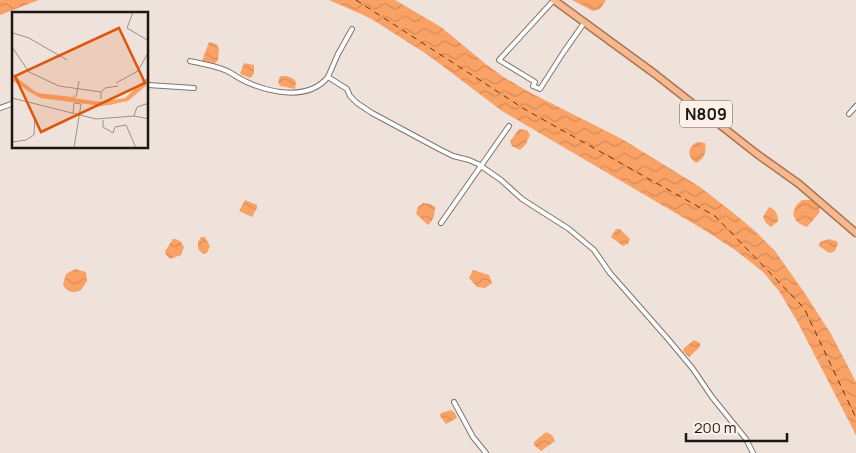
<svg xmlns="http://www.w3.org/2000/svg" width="856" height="453" font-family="Manrope,sans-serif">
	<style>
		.water { fill: url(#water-waves) }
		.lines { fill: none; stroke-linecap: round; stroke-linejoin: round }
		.ferry { stroke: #693200; stroke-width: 1; stroke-dasharray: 6 5; stroke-linecap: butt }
		.minor-casing { stroke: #7f756e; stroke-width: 6 }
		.trunk-casing { stroke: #a87552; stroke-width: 9 }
		.minor { stroke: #fff; stroke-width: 4 }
		.trunk { stroke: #f6b88f; stroke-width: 6 }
		.labels { text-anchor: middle; stroke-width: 4; stroke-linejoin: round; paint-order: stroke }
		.shield { fill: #fcf0e8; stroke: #5e5854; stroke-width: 1 }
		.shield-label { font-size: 16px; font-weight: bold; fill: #1b1714 }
		.inset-river { fill: none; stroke: #faa266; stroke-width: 2.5 }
		.inset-road { fill: none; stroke: #9a918b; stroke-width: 1 }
		.view { fill: #de560c; fill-opacity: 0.15; stroke: #de560c; stroke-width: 2.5 }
		.inset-edge { fill: none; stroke: #1b1714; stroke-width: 2.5 }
	</style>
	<defs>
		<pattern id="water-waves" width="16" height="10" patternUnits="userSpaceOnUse" patternTransform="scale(1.25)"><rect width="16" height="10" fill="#faa266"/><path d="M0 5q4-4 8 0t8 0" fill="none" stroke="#d68b58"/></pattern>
	</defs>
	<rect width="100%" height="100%" fill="#efe2db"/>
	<path class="water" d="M0 0H39L0 15Z
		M329 0H395L441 27 487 65 505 78 531 93 622 139 700 187 731 211 755 231 775 251 804 292 831 334 856 382V435L797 321 779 291 763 272 735 250 706 231 502 111 428 55 370 18Z
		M572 0H606L600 9 593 11Z
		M209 42 216 44 219 48 218 60 213 66 204 64 202 61Z
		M244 63 254 65V73L251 78 240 74Z
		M280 76H287L294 79 296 82 295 89 280 86 278 82Z
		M519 129 527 130 530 135 526 144 520 150 512 146 510 141Z
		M697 142 705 143C707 152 704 159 696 163 687 157 687 147 697 142Z
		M245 200 257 205V208L252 217 239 211Z
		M802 200H813L820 207 819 213 807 227C791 222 789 210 802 200Z
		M423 203 430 204 435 207C435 214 434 220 428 225L416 214 418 207Z
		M769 207C776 210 778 214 778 221L771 227 766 223 763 217Z
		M616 229H620L630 239 628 244 623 246 611 237Z
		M201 237H205L210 246 207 253 203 254 198 249V242Z
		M173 239H176L181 242 184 247 181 255 170 259 166 255 165 251Z
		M829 239 836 241 838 243 835 251 829 253 819 246 820 242Z
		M75 269 86 272 87 281 81 290C73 294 67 292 63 285L66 274Z
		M473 270 489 275 492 283 485 288 477 287 469 278Z
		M694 340 700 343V347L689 357 683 351 684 348Z
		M451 410 455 413 457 418 446 424 440 416 441 413Z
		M546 432 552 435 555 441 541 451 534 445V442Z"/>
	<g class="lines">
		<path class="ferry" d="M356 0 526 110 715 216 804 308 856 418"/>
		<g class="minor-casing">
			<path id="minor" d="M554 0 499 60 535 82 533 86 540 89 563 53 584 23
				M352 29 338 54 328 77 347 89 350 96 357 103 372 113 439 149 453 156 469 160 478 164 501 180 522 199 569 229 594 250 610 273 668 339 693 369 712 397 746 439 753 453
				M190 61C202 64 220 66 231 73 255 90 305 105 328 77
				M148 85 194 88
				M0 108 14 103
				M849 114 856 106
				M441 223 509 126
				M454 402 473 437 486 453"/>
		</g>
		<g class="trunk-casing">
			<path id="trunk" d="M554 0 655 74 757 154 799 184 856 233"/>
		</g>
		<use href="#minor" class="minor"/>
		<use href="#trunk" class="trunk"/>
	</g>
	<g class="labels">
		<rect class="shield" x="680" y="100.5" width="52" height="27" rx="4"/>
		<g class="shield-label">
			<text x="706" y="120">N809</text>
		</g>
	</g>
	<g transform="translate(12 12)">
		<rect width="136" height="136" fill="#efe2db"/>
		<path d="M0 62 25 81 61 85 62 82 63 86 87 90 113 86 136 65V72L116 89 90 94 28 86 1 69Z" fill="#faa266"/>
		<path class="inset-river" d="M0 63 18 79 34 85 97 92 115 87 137 67"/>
		<path class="inset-road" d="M121 0 115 16 137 29M0 25 1 21 17 26 55 48M0 35 17 60 47 74 89 80V87M104 71 126 59 137 39M89 80 93 76 106 74M64 85 67 69M0 86 84 107 122 104 137 107M61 101 62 91 69 92 62 136M122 104 125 95 137 91M91 108V115L101 121 103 115 114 113 124 136M0 130 14 128 22 123 23 105"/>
		<path class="view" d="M107 16 133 71 29 120 3 64Z"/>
		<rect width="136" height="136" class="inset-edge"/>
	</g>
	<path d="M686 433v8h101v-8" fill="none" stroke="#1b1714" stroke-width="2.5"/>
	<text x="694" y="433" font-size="15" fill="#1b1714" stroke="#fcf0e8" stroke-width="4" paint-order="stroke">200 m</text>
</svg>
